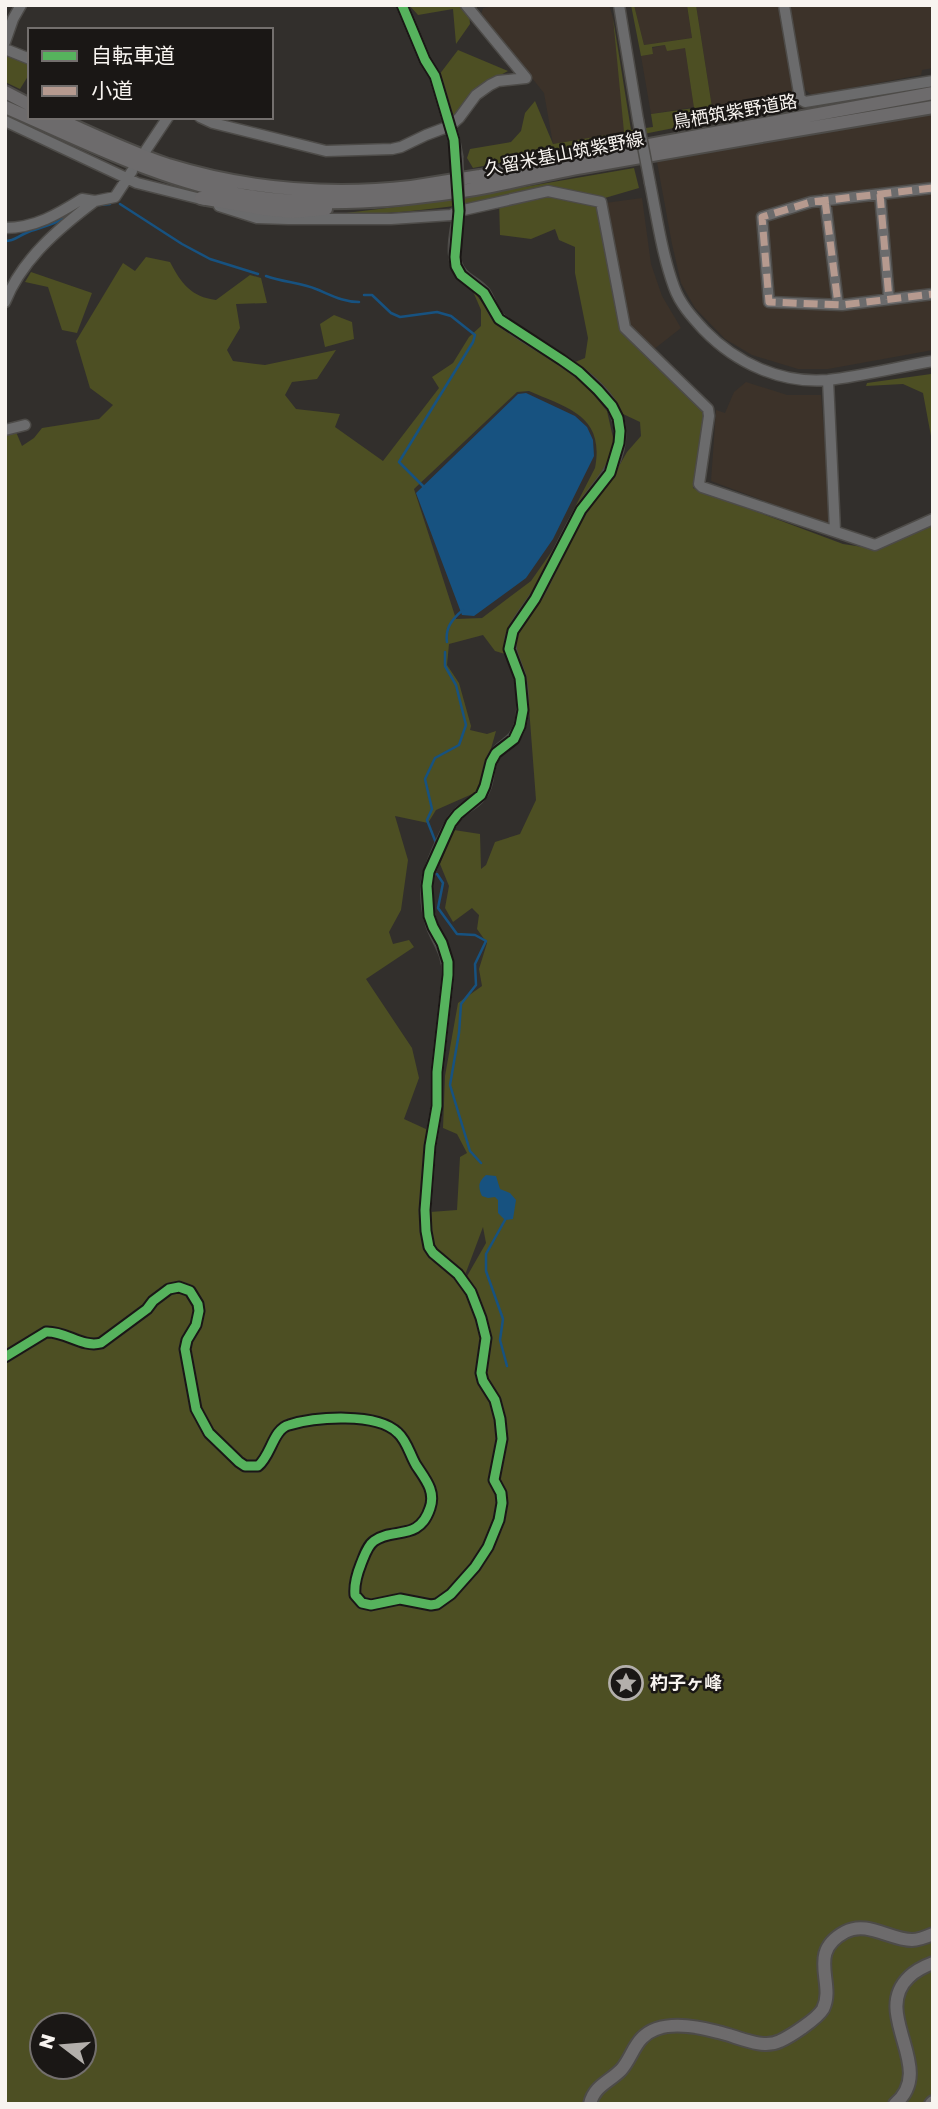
<svg xmlns="http://www.w3.org/2000/svg" width="938" height="2109" font-family="'Golos Text','Noto Sans JP',sans-serif">
	<style>
		.built { fill: #3c3229 }
		.green { fill: #4d4f23; fill-rule: evenodd }
		.water { fill: #175280 }
		.lines { fill: none; stroke-linecap: round; stroke-linejoin: round }
		.stream { stroke: #175280; stroke-width: 2.5 }
		.minor-casing { stroke: #4d4b48; stroke-width: 13 }
		.major-casing { stroke: #4d4b48; stroke-width: 16 }
		.minor { stroke: #6b6b6c; stroke-width: 10 }
		.major { stroke: #6d6b6c; stroke-width: 12 }
		.minor-bridge-casing { stroke: #4d4b48; stroke-width: 13; stroke-linecap: butt }
		.minor-bridge { stroke: #6b6b6c; stroke-width: 10 }
		.quiet { stroke: #b69a8f; stroke-width: 7; stroke-dasharray: 14 7; stroke-linecap: butt }
		.cycleway-casing { stroke: #1a1715; stroke-width: 13 }
		.cycleway { stroke: #56b35d; stroke-width: 9 }
		.labels { text-anchor: middle; stroke-width: 5; stroke-linejoin: round; paint-order: stroke }
		.street-label { font-size: 18px; fill: #f8f4f0; stroke: #1a1715 }
		.poi-label { font-size: 18px; font-weight: bold; fill: #f8f4f0; stroke: #1a1715; text-anchor: start }
	</style>
	<rect width="100%" height="100%" fill="#322f2c"/>
	<path class="built" d="M500 5H609L613 18 625 132 553 144 544 93 481 15 483 8Z
		M634 5H687L692 38 644 45Z
		M696 5H778L796 106 714 120Z
		M790 5H933V68L922 70 921 75 812 95 804 89Z
		M665 45 685 48 694 107 651 114 641 56 653 54 652 48Z
		M933 114V350L828 369H798L752 355 725 339 695 308 681 283 672 244 657 162Z
		M642 198 651 264 662 296 681 328 653 350 628 326 605 203Z
		M746 382 787 395H821L831 520 826 524 711 481 716 410 725 413 734 392Z"/>
	<path class="green" d="M409 5H478L475 11 469 13 470 24 456 44 453 9 418 15Z
		M631 5H634L644 45 692 38 687 5H696L714 120 473 168 467 158 470 149 511 142 521 131 525 113 535 101 553 144 624 132 613 18 631 130 653 127 651 114 694 108 685 48 667 51 665 45 652 47 653 54 641 56Z
		M458 50 508 71 482 85 453 116 439 75Z
		M5 54 30 62V73L20 89 5 82Z
		M634 168 639 188 598 200 621 331 707 412 693 488 843 544 876 549 933 523V2093L923 2104H5V436L16 432 22 446 34 438 42 428 99 419 113 405 90 388 76 341 123 263 135 271 146 257 170 262C181 283 191 297 216 300L250 275 261 278 267 303 236 304 240 328 227 350 233 361 265 365 336 350 317 379 292 382 285 395 296 409 340 414 335 427 383 461 439 388 432 377 453 363 469 337 481 326V310L472 289 495 320 573 370 607 411 614 442 606 471 615 473 627 452 641 436 640 422 623 414 616 402 573 363 585 358 588 338 575 273V247L559 240 555 229 531 239 500 235 499 199C437 210 376 215 313 217L436 202ZM529 391C568 408 605 416 595 468L554 548 531 581 482 618 456 619 414 489 517 392ZM483 635 495 651 519 658 527 681 536 800 520 834 495 842 486 865 481 869 480 834 454 830 440 864 449 886 445 908 453 922 472 908 479 915 477 929 487 943 479 969 482 986 458 1003 445 1076 443 1128 457 1134 467 1153 460 1157 457 1210 430 1212 433 1246 465 1275 483 1227 486 1243 466 1278 452 1277 426 1252 421 1227 428 1130 404 1119 419 1078 412 1048 366 979 414 947 409 940 393 944 389 932 401 910 408 860 395 816 428 823 436 810 479 791 496 731 487 734 470 730 471 726 459 683 447 665 449 644ZM42 2025H84V2067H42Z
		M31 272 92 293 77 333 62 330 48 287 25 282Z
		M334 315 352 322 354 339 325 347 320 324Z
		M931 374 933 381V447L923 393 903 384 866 386 867 383Z"/>
	<path class="water" d="M526 393 575 416 587 427 593 440 594 456 553 539 526 578 474 616 462 615 416 493 518 394Z
		M486 1175 496 1176 500 1189 510 1193 516 1200 513 1219 505 1220 498 1213V1200L495 1197 488 1198 482 1196C478 1187 478 1182 486 1175Z"/>
	<g class="lines">
		<path class="stream" d="M120 204 182 244 210 259 258 274
			M99 205 110 204
			M5 241C15 241 18 236 26 233 40 227 62 224 71 211
			M266 276C282 282 302 283 316 289 331 295 343 302 359 302
			M364 295H372L391 313 400 317 437 312 451 316 475 335 473 342 399 462 424 487
			M447 642C445 628 452 619 463 610
			M436 843 427 820 432 809 425 779 435 758 459 745 466 725 456 685 445 666V652
			M437 874 443 883 438 908 457 934 475 935 486 941 475 964 476 985 461 1004 459 1033 450 1085 470 1151 481 1163
			M505 1220 486 1254V1271L503 1319 500 1340 507 1366"/>
		<g class="minor-casing">
			<path id="minor" d="M402 5 425 60 435 76 454 140 457 156
				M619 5 638 120
				M784 5 800 99 805 102 933 81
				M5 42 13 19 21 5
				M5 49 30 59
				M200 117 213 123 326 151 392 149 401 147 426 135 450 126 459 118 476 95 490 85 498 81 526 78 466 5
				M5 121 137 183 205 200
				M146 150 168 117
				M650 183C657 218 662 254 674 287 680 304 692 317 704 330 736 363 781 384 828 380 863 376 898 367 933 361
				M933 188 811 202 762 217 769 302 842 305 933 294
				M880 194 889 299
				M825 200 838 304
				M219 206 257 218 288 219H391L451 215 459 211 548 191 601 202 625 328 708 409 709 416 699 484 702 487 875 545 933 519
				M5 228C35 228 58 214 82 199L95 201 115 197 132 171
				M5 302C22 259 59 228 95 201
				M828 380 835 531
				M5 430 25 425
				M5 1357 46 1332C66 1331 82 1348 101 1343L147 1309 153 1301 169 1289 179 1287 190 1291 198 1304 199 1311 196 1325 187 1340 185 1349 196 1409 209 1433 239 1462 245 1466H258C271 1456 273 1429 289 1425 315 1417 377 1412 398 1433 407 1441 410 1455 416 1465 425 1479 436 1491 430 1508 419 1542 393 1527 374 1541 367 1546 364 1557 361 1564 357 1574 354 1585 355 1595L362 1603 371 1605 400 1599 431 1605 437 1604 451 1594 475 1567 488 1547 499 1520 502 1503 501 1493 494 1480 502 1439 500 1419 495 1400 483 1381 481 1373 486 1338 481 1318 471 1292 458 1274 433 1253 429 1247 426 1231 425 1210 430 1146 437 1106V1072L448 975C448 952 440 946 432 926 428 914 426 897 427 884 428 870 447 827 456 816 463 808 474 804 480 796 490 785 486 768 494 756 502 743 515 743 520 725 524 711 523 691 520 677 516 661 505 649 513 632 519 618 531 605 539 592 553 565 565 537 580 512 597 484 620 469 620 433 620 382 535 348 501 320 492 313 491 302 485 293 476 281 460 279 456 263 451 248 457 227 459 211"/>
		</g>
		<g class="major-casing">
			<path id="major" d="M5 92 30 105
				M5 107C84 141 162 182 248 196 323 208 400 201 475 189 511 183 547 173 583 167 700 146 816 127 933 107
				M54 117C91 134 129 152 168 165 246 189 330 196 411 187 434 184 457 179 480 176L933 93
				M201 198 263 209 292 212 326 209
				M590 2104C594 2086 609 2082 621 2070 630 2060 633 2047 642 2038 660 2019 696 2026 718 2032 737 2036 762 2050 780 2041 791 2036 817 2019 823 2009 836 1983 806 1953 845 1932 867 1920 890 1940 912 1940 919 1940 926 1937 933 1934
				M895 2104C938 2068 870 2014 909 1977 915 1971 925 1966 933 1963
				M931 2104 933 2102"/>
		</g>
		<use href="#minor" class="minor"/>
		<use href="#major" class="major"/>
		<g class="minor-bridge-casing">
			<path id="minor-bridge" d="M638 120 650 183
				M457 156 459 211"/>
		</g>
		<use href="#minor-bridge" class="minor-bridge"/>
		<path class="quiet" d="M933 188 811 202 762 217 769 302 842 305 933 294
			M880 194 889 299
			M825 200 838 304"/>
		<g class="cycleway-casing">
			<path id="cycleway" d="M5 1357 46 1332C66 1331 82 1348 101 1343L147 1309 153 1301 169 1289 179 1287 190 1291 198 1304 199 1311 196 1325 187 1340 185 1349 196 1409 209 1433 239 1462 245 1466H258C271 1456 273 1429 289 1425 315 1417 377 1412 398 1433 407 1441 410 1455 416 1465 425 1479 436 1491 430 1508 419 1542 393 1527 374 1541 367 1546 364 1557 361 1564 357 1574 354 1585 355 1595L362 1603 371 1605 400 1599 431 1605 437 1604 451 1594 475 1567 488 1547 499 1520 502 1503 501 1493 494 1480 502 1439 500 1419 495 1400 483 1381 481 1373 486 1338 481 1318 471 1292 458 1274 433 1253 429 1247 426 1231 425 1210 430 1146 437 1106V1072L448 975V962L442 943 433 927 429 916 427 886 429 872 451 823 458 814 481 795 485 786 491 762 496 753 514 739 520 726 523 710 520 678 509 649 513 631 535 599 581 510 610 473 619 443 620 431 618 418 612 406 598 390 579 372 562 360 499 319 484 293 461 275 456 266 455 257 459 211 454 140 435 76 425 60 402 5"/>
		</g>
		<use href="#cycleway" class="cycleway"/>
	</g>
	<defs>
		<g id="sight-ring" transform="scale(1.75)"><circle r="9.5" fill="#1a1715" stroke="#b3afab" stroke-width="1.5"/><path d="M0-6L1.8-2.2L6-1.7L2.9 1.2L3.7 5.4L0 3.3L-3.7 5.4L-2.9 1.2L-6-1.7L-1.8-2.2Z" fill="#b3afab"/></g>
	</defs>
	<g fill-rule="evenodd">
		<use href="#sight-ring" x="626" y="1683"/>
	</g>
	<g class="labels">
		<g class="street-label">
			<text transform="translate(735 112) rotate(-10)" y="6">鳥栖筑紫野道路</text>
			<text transform="translate(564 154) rotate(-11)" y="6">久留米基山筑紫野線</text>
		</g>
		<g class="poi-label">
			<text x="650" y="1689">杓子ヶ峰</text>
		</g>
	</g>
	<rect width="938" height="2109" fill="none" stroke="#f8f4f0" stroke-width="14"/>
	<rect x="28" y="28" width="245" height="91" fill="#1a1715" stroke="#736f6d" stroke-width="2"/>
	<rect x="42" y="51" width="35" height="10" fill="#56b35d" stroke="#736f6d" stroke-width="2"/>
	<text x="91" y="63" font-size="21" fill="#f8f4f0">自転車道</text>
	<rect x="42" y="86" width="35" height="10" fill="#b69a8f" stroke="#736f6d" stroke-width="2"/>
	<text x="91" y="98" font-size="21" fill="#f8f4f0">小道</text>
	<g transform="translate(63 2046) rotate(286)"><circle r="33" fill="#1a1715" stroke="#736f6d" stroke-width="2"/>
	<path d="M0-5L12 26L0 18L-12 26Z" fill="#b3afab"/>
	<text y="-10" font-size="19" font-weight="bold" text-anchor="middle" fill="#f8f4f0">N</text>
	</g>
</svg>
